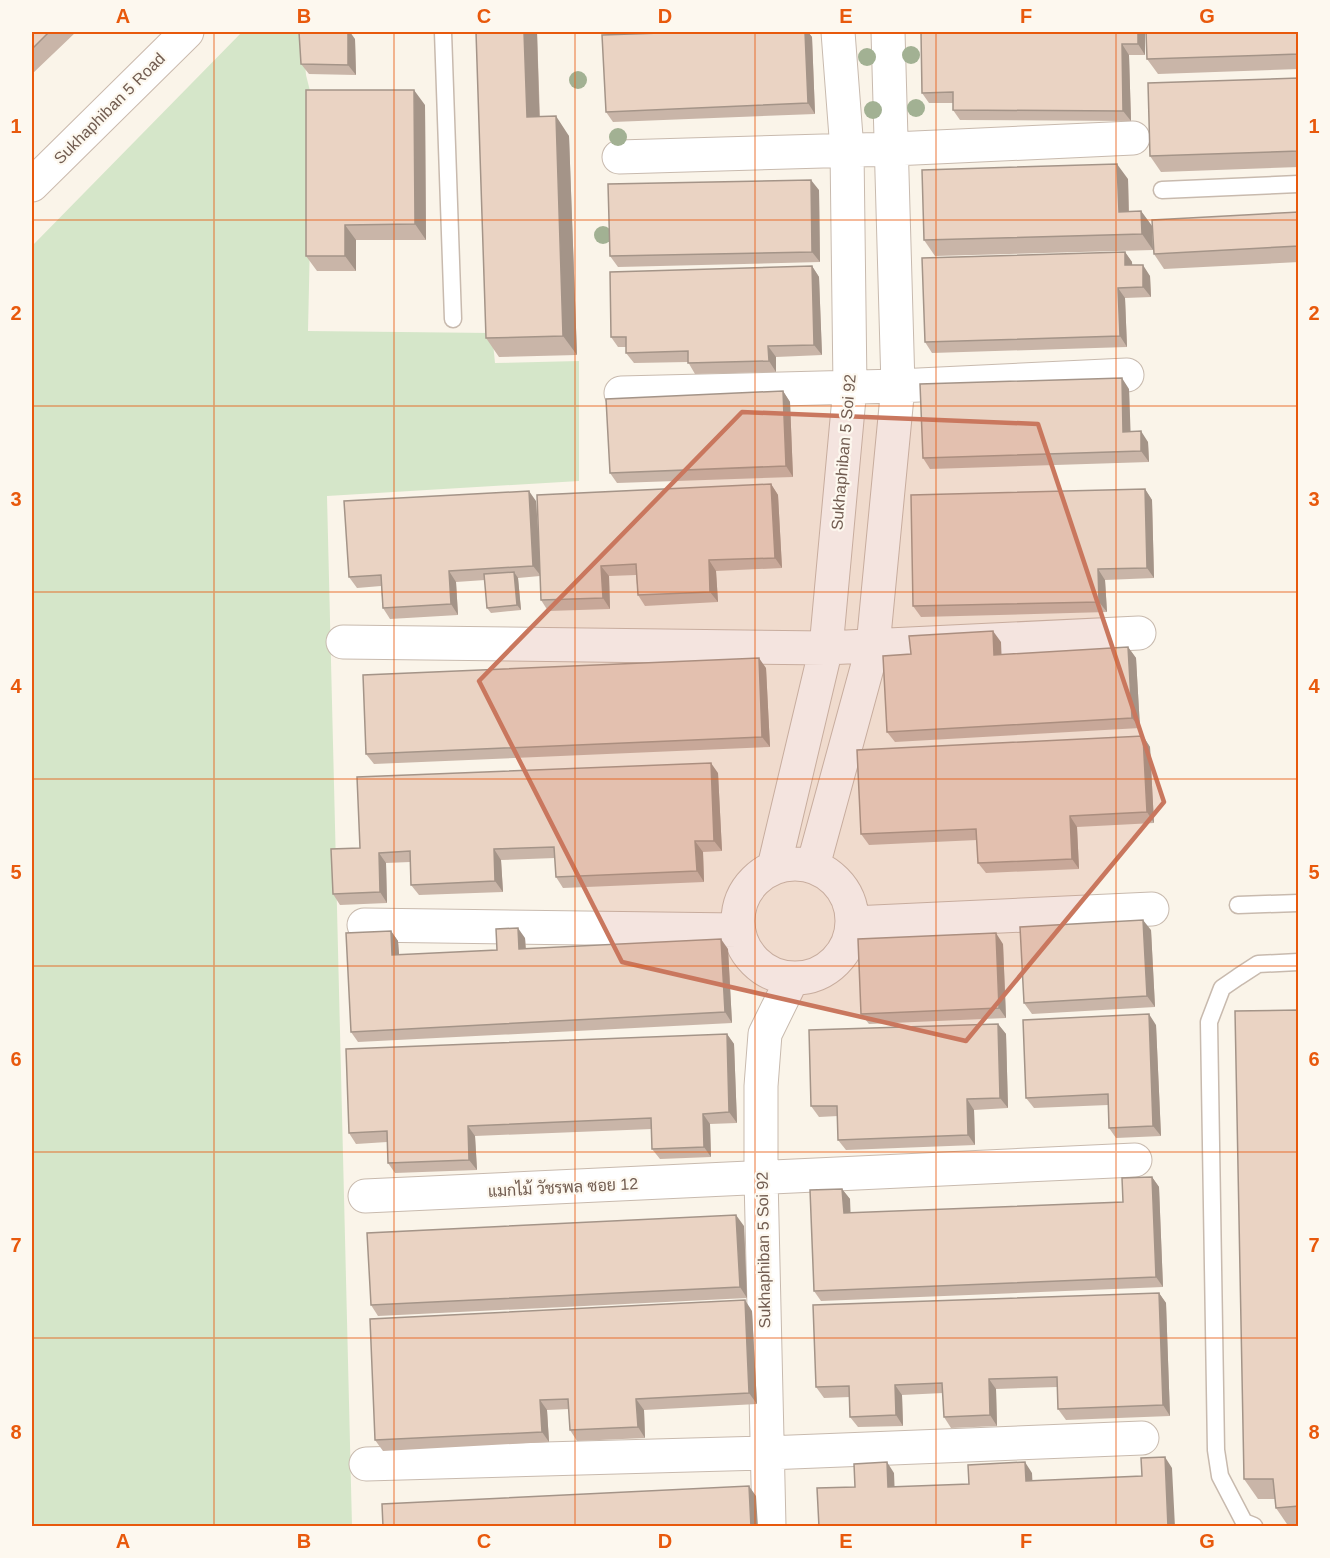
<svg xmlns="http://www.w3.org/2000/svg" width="1330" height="1558" font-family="Helvetica,Sarabun,sans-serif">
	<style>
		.green { fill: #d5e6c9 }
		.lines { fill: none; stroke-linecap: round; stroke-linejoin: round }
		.lane-casing { stroke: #c8baae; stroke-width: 19 }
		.street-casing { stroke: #c8baae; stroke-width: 35 }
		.secondary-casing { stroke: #cbbaad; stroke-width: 35 }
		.lane { stroke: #fff; stroke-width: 16 }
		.street { stroke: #fff; stroke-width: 33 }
		.secondary { stroke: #fff; stroke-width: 33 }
		.tree { fill: #a2b193 }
		.wall { fill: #c9b5a8 }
		.shaded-wall { fill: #a49488 }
		.building { fill: #ead3c3; stroke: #a49488; stroke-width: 1.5 }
		.marked { fill: #c9775e; fill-opacity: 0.2; stroke: #c9775e; stroke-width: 4.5; stroke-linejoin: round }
		.grid { fill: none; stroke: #e8590c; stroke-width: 1.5; stroke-opacity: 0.55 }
		.labels { text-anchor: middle; stroke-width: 4.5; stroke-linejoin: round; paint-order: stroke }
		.street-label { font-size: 16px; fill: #715c50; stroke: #fdf8ef }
		.neatline { fill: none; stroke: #e8590c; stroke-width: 2 }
		.grid-label { font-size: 20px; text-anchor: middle; font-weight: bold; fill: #e8590c }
	</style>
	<rect width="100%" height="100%" fill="#faf4e9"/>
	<path class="green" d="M242 32H302L306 75 313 103 308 331 492 333 495 363 579 361V481L327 496 352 1526H32V246Z"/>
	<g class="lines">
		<g class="lane-casing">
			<path id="lane" d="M443 32 453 319
				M1162 190 1298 184
				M1238 905 1298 903
				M1254 1526 1244 1522 1220 1476 1216 1450 1209 1022 1222 988 1238 977 1258 964 1298 962"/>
		</g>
		<g class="street-casing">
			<path id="street" d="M619 157 893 149 1133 138
				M621 393 898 386 1127 375
				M343 642 826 648 1139 633
				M738 921a57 57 0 1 1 114 0a57 57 0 1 1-114 0Z
				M813 866 873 646 898 386 888 32
				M774 867 826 648 850 387 847 150 838 32
				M853 923 1152 909
				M364 925 737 930
				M365 1196 1135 1160
				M366 1464 767 1453 1142 1438
				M769 1526 761 1177V1086L765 1034 792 979"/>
		</g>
		<g class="secondary-casing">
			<path id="secondary" d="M32 185 187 32"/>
		</g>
		<use href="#lane" class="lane"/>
		<use href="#street" class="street"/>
		<use href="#secondary" class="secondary"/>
	</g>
	<g class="tree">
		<circle cx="911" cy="55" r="9"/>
		<circle cx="867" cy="57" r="9"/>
		<circle cx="578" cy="80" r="9"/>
		<circle cx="916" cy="108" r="9"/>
		<circle cx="873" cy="110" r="9"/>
		<circle cx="618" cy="137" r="9"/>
		<circle cx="603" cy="235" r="9"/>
	</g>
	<path class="wall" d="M32 32H76L32 74Z
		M476 32H537L540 117 569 136 577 355 499 357 486 338Z
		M691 32H808L812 37 815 114 613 122 606 112Z
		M1299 32V69L1158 74 1147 59Z
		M1145 33V55H1129L1131 121 960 120 953 110V103H929L922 93Z
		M355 39 356 75 309 74 301 64Z
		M1299 78V167L1161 172 1150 156Z
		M425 105 426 240H356V271H317L306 256Z
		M1128 179 1129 211H1141L1152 226 1153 250 935 256 924 240Z
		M819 190 820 262 618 267 610 256Z
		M1299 212V262L1164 269 1154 254Z
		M1125 252 1132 262V265L1150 276 1151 297 1125 298 1127 347 932 353 925 342Z
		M812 266 819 277 822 355 776 357V372L695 374 688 362 634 363 626 353V347H618L611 337Z
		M1129 389 1130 432 1148 442 1149 462 930 469 923 458Z
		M783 391 790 402 793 477 617 483 610 473Z
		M771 484 778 495 782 568 716 571 718 602 645 606 638 595 636 575 609 576 610 609 548 611 541 600 540 576 518 578 521 610 491 613 487 608 485 580 456 582 458 615 390 619 383 608 381 586 357 588 349 577 536 501 538 528Z
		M1145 489 1152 500 1154 578 1105 580 1107 612 921 617 913 606Z
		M1001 642V655L1128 647 1136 658 1140 728 895 742 887 732 911 654Z
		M766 668 770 747 374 764 366 754Z
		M1143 736 1150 747 1154 823 1077 827 1079 869 986 873 978 863 977 840 869 845 861 834Z
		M718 773 722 851 703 852 704 882 563 888 556 877 555 858 501 860 503 892 419 895 411 885 410 862 386 863 387 903 340 905 333 894 360 848Z
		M1151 930 1155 1007 1032 1014 1024 1003Z
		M391 931 398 941 399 955 497 950 525 938 526 948 728 949 732 1023 358 1042 351 1032Z
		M1003 944 1006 1018 869 1024 861 1014Z
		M1299 1010V1527H1289L1276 1508 1275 1499H1258L1244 1479Z
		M998 1024 1006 1034 1008 1108 974 1110 975 1145 846 1150 838 1140V1116L819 1117 811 1106Z
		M1156 1025 1161 1136 1116 1138 1109 1128 1108 1105 1034 1108 1026 1098Z
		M727 1034 734 1044 737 1123 710 1124 711 1157 660 1159 652 1149V1129L475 1136 477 1170 395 1173 388 1163 387 1142 356 1144 349 1133Z
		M1152 1177 1159 1187 1163 1287 821 1301 814 1291 842 1189 850 1199V1213L1123 1202Z
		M744 1226 747 1298 378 1316 371 1305Z
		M1159 1293 1166 1303 1170 1416 1066 1420 1058 1409 1057 1387 996 1389 997 1426 951 1428 944 1417 943 1393 902 1395 903 1426 858 1427 850 1417V1397L824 1398 816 1387Z
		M752 1311 757 1404 644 1410 645 1438 577 1441 570 1430 569 1409 547 1410 549 1442 383 1451 375 1440Z"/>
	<path class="shaded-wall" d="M342 32H350L355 39 356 75 348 65Z
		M524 32H537L540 137 527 117Z
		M805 32H808L812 37 815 114 808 103Z
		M1138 32H1144L1145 33V55L1138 44Z
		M1122 44 1129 55 1131 121 1123 111Z
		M414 90 425 105 426 240 415 224Z
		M556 116 569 136 577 355 563 336Z
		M1117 164 1128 179 1129 227 1119 212Z
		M811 180 819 190 820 262 812 252Z
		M1141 211 1152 226 1153 250 1142 234Z
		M345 225 356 240V271L345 256Z
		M1125 252 1132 262 1133 276 1125 265Z
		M1143 265 1150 276 1151 297 1143 287Z
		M812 266 819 277 822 355 814 345Z
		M1118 288 1125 298 1127 347 1120 336Z
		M768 346 776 357V372L769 361Z
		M1122 378 1129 389 1131 443 1123 432Z
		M783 391 790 402 793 477 786 466Z
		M1141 431 1148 442 1149 462 1141 451Z
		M771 484 778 495 782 568 775 558Z
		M1145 489 1152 500 1154 578 1147 568Z
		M529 491 536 501 541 576 533 566Z
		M709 560 716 571 718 602 710 592Z
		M601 566 609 576 610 609 603 598Z
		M1098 569 1105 580 1107 612 1099 602Z
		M449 571 456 582 458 615 451 604Z
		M514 572 518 578 521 610 517 605Z
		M993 631 1001 642 1002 666 994 655Z
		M1128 647 1136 658 1140 728 1132 718Z
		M759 658 766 668 770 747 762 737Z
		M1143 736 1150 747 1154 823 1147 812Z
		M711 763 718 773 722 851 714 841Z
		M1070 816 1077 827 1079 869 1072 859Z
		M695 841 703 852 704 882 697 871Z
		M494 849 501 860 503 892 495 881Z
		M379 853 386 863 387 903 380 892Z
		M1143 920 1151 930 1155 1007 1147 996Z
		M518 928 525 938 526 959 519 949Z
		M391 931 398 941 400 966 392 955Z
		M996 933 1003 944 1006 1018 999 1008Z
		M721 939 728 949 732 1023 725 1012Z
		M1149 1014 1156 1025 1161 1136 1153 1126Z
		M998 1024 1006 1034 1008 1108 1000 1098Z
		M727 1034 734 1044 737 1123 729 1112Z
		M967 1099 974 1110 975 1145 968 1135Z
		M703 1114 710 1124 711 1157 704 1147Z
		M468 1126 475 1136 477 1170 469 1160Z
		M1152 1177 1159 1187 1163 1287 1156 1277Z
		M842 1189 850 1199 851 1223 844 1213Z
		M736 1215 744 1226 747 1298 740 1287Z
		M1159 1293 1166 1303 1170 1416 1163 1405Z
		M745 1300 752 1311 757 1404 749 1393Z
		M989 1379 996 1389 997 1426 990 1415Z
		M895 1385 902 1395 903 1426 896 1415Z
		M636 1399 644 1410 645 1438 638 1427Z
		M540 1400 547 1410 549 1442 542 1432Z
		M1165 1457 1172 1468 1175 1527H1168Z
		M887 1462 894 1473 895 1498 888 1487Z
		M1025 1462 1032 1473 1033 1492 1026 1481Z
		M749 1486 756 1496 758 1527H751Z"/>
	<path class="building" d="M32 32H49L32 49Z
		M299 32H348V65L301 64Z
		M476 32H524L527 117 556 116 563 336 486 338Z
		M691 32H805L808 103 606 112 602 35Z
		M921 32H1138V44H1122L1123 111 953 110V92L922 93Z
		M1146 32H1299V54L1147 59Z
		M1299 78V151L1150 156 1148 83Z
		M306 90H414L415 224 345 225V256H306Z
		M1117 164 1119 212 1141 211 1142 234 924 240 922 170Z
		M811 180 812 252 610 256 608 184Z
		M1299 212V246L1154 254 1152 220Z
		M1125 252V265H1143V287L1118 288 1120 336 925 342 922 258Z
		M812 266 814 345 768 346 769 361 688 363V351L626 353V337H611L610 272Z
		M1122 378 1123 432 1141 431V451L923 458 920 384Z
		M783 391 786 466 610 473 606 399Z
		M771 484 775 558 709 560 710 592 638 595 636 564 601 566 603 598 541 600 537 495Z
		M1145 489 1147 568 1098 569 1099 602 913 606 911 495Z
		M529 491 533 566 449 571 451 604 383 608 381 575 349 577 344 501Z
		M514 572 517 605 487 608 484 574Z
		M993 631 994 655 1128 647 1132 718 887 732 883 656 911 654 909 636Z
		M759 658 762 737 366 754 363 675Z
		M1143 736 1147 812 1070 816 1072 859 978 863 976 829 861 834 857 750Z
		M711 763 714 841H695L697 871 556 877 554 847 494 849 495 881 411 885 410 851 379 853 380 892 333 894 331 849 360 848 357 777Z
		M1143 920 1147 996 1024 1003 1020 927Z
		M518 928 519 949 721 939 725 1012 351 1032 346 933 391 931 392 955 497 950 496 929Z
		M996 933 999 1008 861 1014 858 939Z
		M1299 1010V1506L1276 1508 1273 1479H1244L1235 1011Z
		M1149 1014 1153 1126 1109 1128 1108 1094 1026 1098 1023 1020Z
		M998 1024 1000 1098 967 1099 968 1135 838 1140 837 1106H811L809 1030Z
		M727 1034 729 1112 703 1114 704 1147 652 1149 651 1118 468 1126 469 1160 388 1163 387 1131 349 1133 346 1049Z
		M1152 1177 1156 1277 814 1291 810 1190 842 1189 844 1213 1123 1202 1122 1178Z
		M736 1215 740 1287 371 1305 367 1233Z
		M1159 1293 1163 1405 1058 1409 1057 1377 989 1379 990 1415 944 1417 942 1383 895 1385 896 1415 850 1417 849 1386 816 1387 813 1305Z
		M745 1300 749 1393 636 1399 638 1427 570 1430 568 1399 540 1400 542 1432 375 1440 370 1319Z
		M1165 1457 1168 1527H819L817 1488 855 1487 854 1464 887 1462 888 1487 969 1484 968 1465 1025 1462 1026 1481 1142 1476 1141 1458Z
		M749 1486 751 1527H383L382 1504Z"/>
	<path class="marked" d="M742 412 1038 424 1164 802 966 1041 622 962 479 681Z"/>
	<path class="grid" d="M214 32V1526M394 32V1526M575 32V1526M755 32V1526M936 32V1526M1116 32V1526M32 220H1298M32 406H1298M32 592H1298M32 779H1298M32 966H1298M32 1152H1298M32 1338H1298"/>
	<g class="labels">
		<g class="street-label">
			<text transform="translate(109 108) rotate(-45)" y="6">Sukhaphiban 5 Road</text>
			<text transform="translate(843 452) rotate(-85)" y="6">Sukhaphiban 5 Soi 92</text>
			<text transform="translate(563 1187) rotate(-3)" y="6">แมกไม้ วัชรพล ซอย 12</text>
			<text transform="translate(763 1250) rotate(-91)" y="6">Sukhaphiban 5 Soi 92</text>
		</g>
	</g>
	<rect width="1330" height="1558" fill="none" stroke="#fdf8ef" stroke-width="66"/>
	<rect x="33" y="33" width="1264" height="1492" class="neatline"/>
	<g class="grid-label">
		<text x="123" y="23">A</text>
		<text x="304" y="23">B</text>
		<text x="484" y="23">C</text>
		<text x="665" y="23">D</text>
		<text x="846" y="23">E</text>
		<text x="1026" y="23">F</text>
		<text x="1207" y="23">G</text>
		<text x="16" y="133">1</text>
		<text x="1314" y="133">1</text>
		<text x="16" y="320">2</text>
		<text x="1314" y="320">2</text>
		<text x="16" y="506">3</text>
		<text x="1314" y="506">3</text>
		<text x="16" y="693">4</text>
		<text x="1314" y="693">4</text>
		<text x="16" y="879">5</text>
		<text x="1314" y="879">5</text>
		<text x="16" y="1066">6</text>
		<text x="1314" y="1066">6</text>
		<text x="16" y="1252">7</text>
		<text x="1314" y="1252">7</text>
		<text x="16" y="1439">8</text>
		<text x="1314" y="1439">8</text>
		<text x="123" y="1548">A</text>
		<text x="304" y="1548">B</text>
		<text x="484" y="1548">C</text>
		<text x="665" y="1548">D</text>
		<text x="846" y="1548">E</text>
		<text x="1026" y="1548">F</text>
		<text x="1207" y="1548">G</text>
	</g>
</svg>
